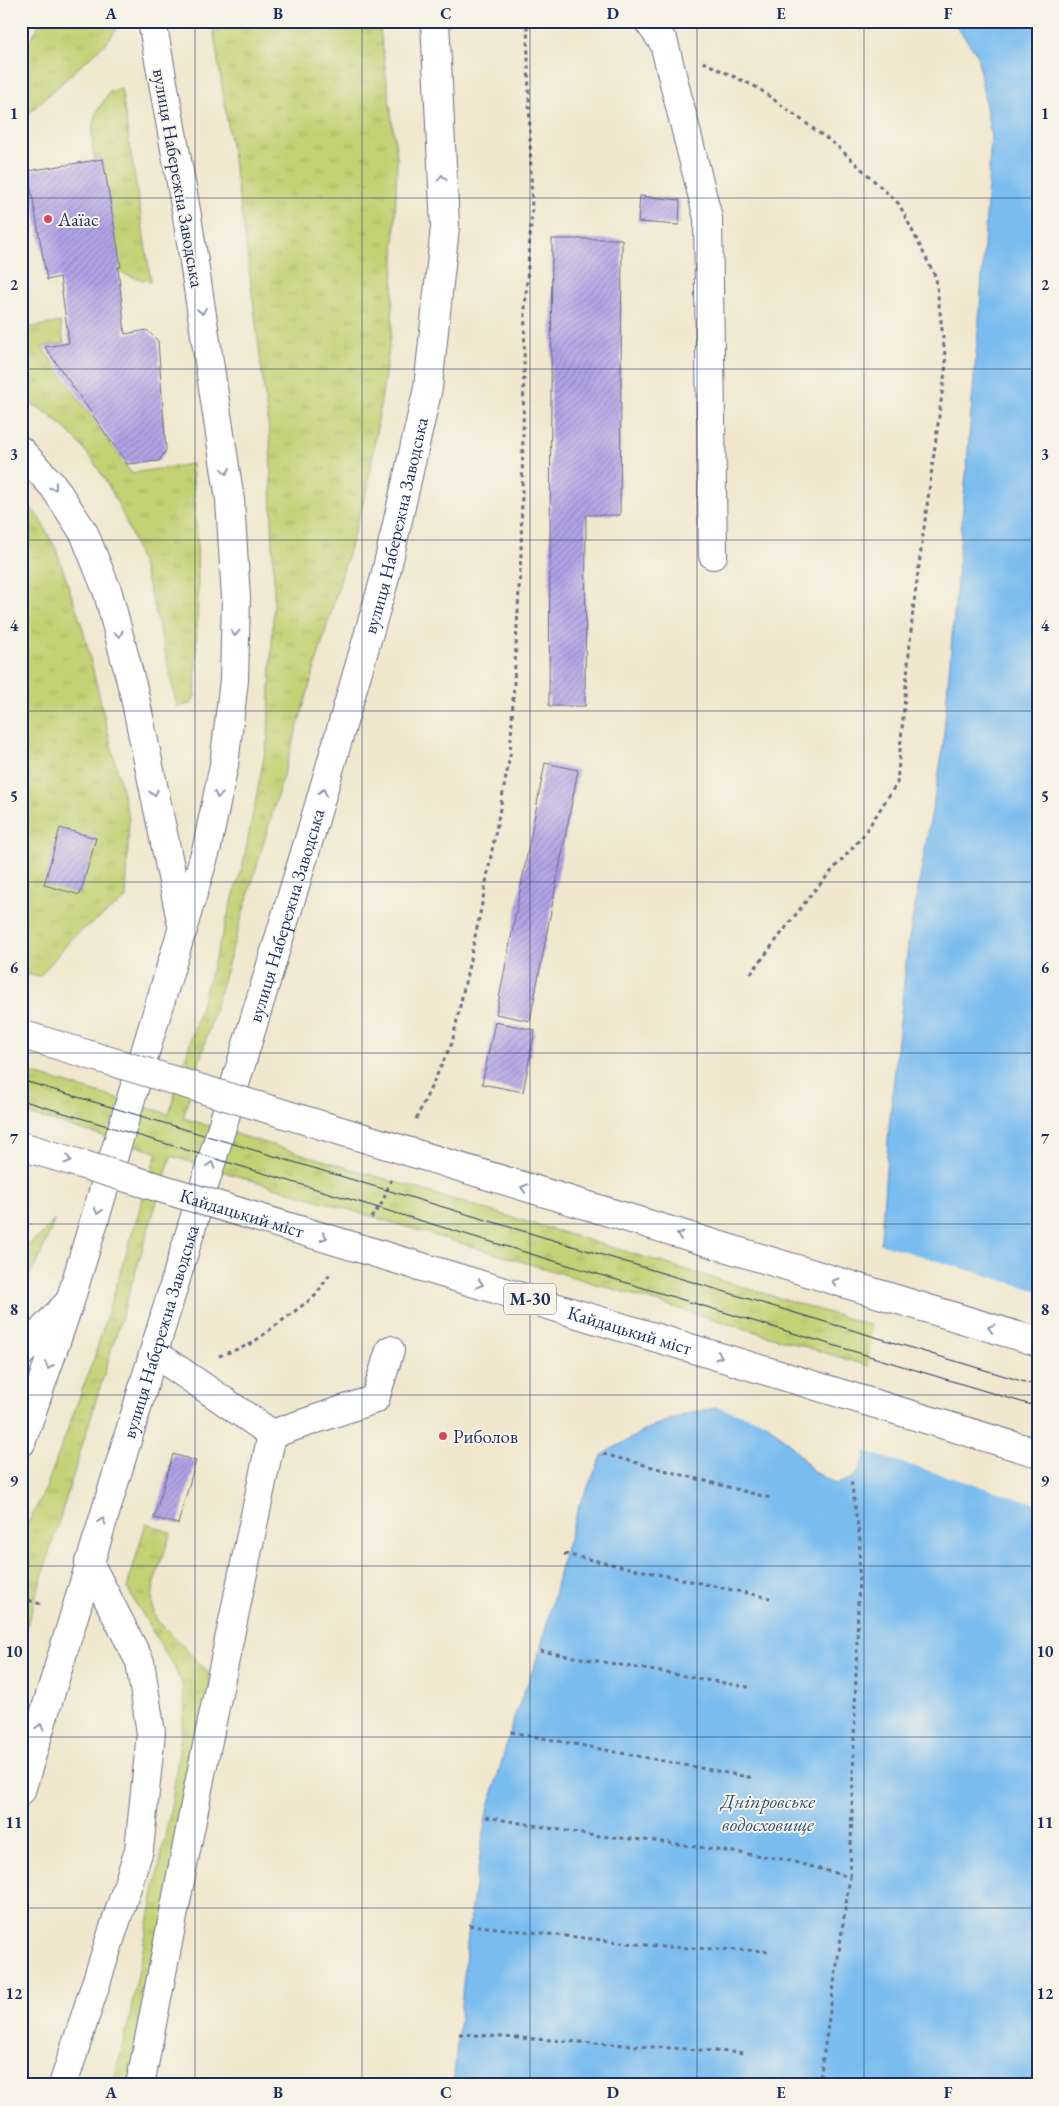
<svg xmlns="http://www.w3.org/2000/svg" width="1059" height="2106" font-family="'EB Garamond',serif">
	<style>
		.grass { fill: url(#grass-tufts); stroke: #6e8068 }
		.water { fill: #79bcef; stroke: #4a76a6 }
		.pier { fill: #f1e7ce }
		.building { fill: url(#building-hatch) }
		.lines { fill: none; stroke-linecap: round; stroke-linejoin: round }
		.minor-casing { stroke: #666f85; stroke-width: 30 }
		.major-casing { stroke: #666f85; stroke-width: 30 }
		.highway-casing { stroke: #666f85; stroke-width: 30 }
		.path { stroke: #666f85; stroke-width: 3; stroke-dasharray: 4 4; stroke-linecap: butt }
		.minor { stroke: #fff; stroke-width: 28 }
		.major { stroke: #fff; stroke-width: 28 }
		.highway { stroke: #fff; stroke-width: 28 }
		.tram { stroke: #1b2f5e; stroke-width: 1 }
		.highway-bridge-casing { stroke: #666f85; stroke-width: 30; stroke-linecap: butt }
		.highway-bridge { stroke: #fff; stroke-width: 28 }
		.oneway { stroke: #8d97ae }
		.grid { fill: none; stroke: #1b2f5e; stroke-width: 1; stroke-opacity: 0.55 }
		.poi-dot { fill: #d1495b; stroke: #f7f3e8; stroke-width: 2 }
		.labels { text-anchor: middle; stroke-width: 4; stroke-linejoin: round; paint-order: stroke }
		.shield { fill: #f7f3e8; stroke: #5d6a87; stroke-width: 1 }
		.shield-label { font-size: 18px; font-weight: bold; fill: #1b2f5e }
		.street-label { font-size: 19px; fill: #1b2f5e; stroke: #f7f3e8 }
		.poi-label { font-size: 19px; fill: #1b2f5e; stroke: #f7f3e8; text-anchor: start }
		.water-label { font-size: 20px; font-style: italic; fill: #325282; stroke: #f7f3e8 }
		.neatline { fill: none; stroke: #1b2f5e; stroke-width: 2 }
		.grid-label { font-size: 16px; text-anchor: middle; font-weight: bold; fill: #1b2f5e }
	</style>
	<defs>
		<pattern id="grass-tufts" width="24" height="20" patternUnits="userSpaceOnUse" patternTransform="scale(1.25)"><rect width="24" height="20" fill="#c2d173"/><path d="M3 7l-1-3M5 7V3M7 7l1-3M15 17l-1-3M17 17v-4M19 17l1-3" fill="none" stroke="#a6b466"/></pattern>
		<pattern id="building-hatch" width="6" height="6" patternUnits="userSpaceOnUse" patternTransform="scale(1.25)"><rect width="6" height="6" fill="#b1a3e6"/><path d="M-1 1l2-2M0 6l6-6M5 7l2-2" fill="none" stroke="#8f85be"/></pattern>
	</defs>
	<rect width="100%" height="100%" fill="#f7f3e8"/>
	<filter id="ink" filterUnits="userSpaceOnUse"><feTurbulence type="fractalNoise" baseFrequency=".02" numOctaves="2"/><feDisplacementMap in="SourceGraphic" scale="10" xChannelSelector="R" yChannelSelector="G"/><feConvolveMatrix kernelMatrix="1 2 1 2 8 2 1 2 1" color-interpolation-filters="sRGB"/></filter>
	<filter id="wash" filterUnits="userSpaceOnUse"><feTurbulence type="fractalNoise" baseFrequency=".0096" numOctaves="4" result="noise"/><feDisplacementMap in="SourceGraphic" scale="20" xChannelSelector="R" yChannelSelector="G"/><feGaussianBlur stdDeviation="1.12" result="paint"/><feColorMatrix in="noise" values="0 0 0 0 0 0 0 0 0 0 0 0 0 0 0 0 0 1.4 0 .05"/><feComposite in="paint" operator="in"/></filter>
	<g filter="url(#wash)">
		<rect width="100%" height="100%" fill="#f1e7ce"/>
		<path class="grass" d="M41 21H115L116 30 108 41 21 120V57Z
			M212 21H379L397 158 392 329 368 486 183 1118 1038 1376 932 1385 171 1156 21 1645V1537L46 1488 95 1355 157 1152 21 1112V1070L169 1114 243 864 268 737 274 594 270 438 247 251Z
			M121 88 151 282 123 274 114 267 93 150 92 131 95 115 109 92Z
			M60 322 64 343 42 347 131 473 192 464 197 536 198 594 195 695 191 704 177 707C154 604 128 449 21 398V329Z
			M21 496 40 519 56 549 83 629 129 819 126 899 74 936 40 976 21 974Z
			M55 1219 38 1261 21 1290V1250L40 1236Z
			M146 1523 171 1533C163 1559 145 1592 156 1619L208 1672 211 1685 135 2085H113L129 2020 172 1801 185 1707 182 1684 175 1669 127 1588Z"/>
		<path class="water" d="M952 21H1038V2085H453L469 1925 486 1817 514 1718 540 1651 564 1554 579 1506 603 1454 653 1426 693 1412 721 1407 754 1412 791 1445 813 1471 836 1484C855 1479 858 1475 865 1457L889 1127 908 944 942 755 980 308 991 137 977 54Z"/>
		<path class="pier" d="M878 1243 1038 1291V1504L863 1451Z
			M721 1404 755 1409 770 1423 713 1406Z"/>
		<g id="blocks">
			<path class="building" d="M103 159 121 267H118L125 334 147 330 158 341 166 450 159 461 127 464 45 347 69 343 60 277 47 280 28 171Z
				M640 196 680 200 679 225 638 222Z
				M552 239H622L620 515H586L585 706H549Z
				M545 763 578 770 530 1021 496 1014Z
				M60 828 96 838 80 895 44 885Z
				M495 1022 535 1030 523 1092 482 1084Z
				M173 1454 196 1461 178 1524 154 1518Z"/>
		</g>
	</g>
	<g filter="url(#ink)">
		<use href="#blocks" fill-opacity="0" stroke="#666f85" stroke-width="1"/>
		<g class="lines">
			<g class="minor-casing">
				<path id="minor" d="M648 21 664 43 708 218 713 555
					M272 1434 375 1399 390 1350
					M63 2085 139 1850 151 1733 140 1662 89 1562
					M140 2085 200 1779 272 1434 154 1353"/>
			</g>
			<g class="major-casing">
				<g id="major">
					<path d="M21 1443 70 1301 207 847 224 765 234 680 236 598 230 500 187 216 152 21"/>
					<path id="s1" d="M21 1791 310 836 384 581 428 388 445 227 435 21"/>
				</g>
			</g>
			<g class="highway-casing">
				<path id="highway" d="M21 451 54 487 84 533 108 593 134 693 183 930
					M21 1353 70 1301"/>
			</g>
			<path class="path" d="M703 62 758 88 837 146 899 204 936 278 946 364 913 610 897 783 863 836 813 892 749 976
				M416 1119 452 1043 480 914 510 756 521 554 525 308 532 210 527 21
				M371 1218 382 1203 391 1180
				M219 1356 251 1344 315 1296 330 1274
				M603 1454 770 1498
				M564 1554 770 1598
				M21 1598 44 1605
				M540 1651 753 1688
				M511 1732 753 1778
				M486 1817 589 1835 655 1841 783 1859 850 1877 819 2085
				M850 1877 860 1540 851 1480
				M469 1925 664 1947 769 1951
				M459 2034 745 2053"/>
			<use href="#minor" class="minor"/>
			<use href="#major" class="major"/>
			<use href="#highway" class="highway"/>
			<path class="tram" d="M21 1080 1038 1386
				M21 1100 1038 1407"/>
			<g class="highway-bridge-casing">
				<g id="highway-bridge">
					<path d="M27 1036 1038 1342"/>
					<path id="s2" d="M21 1146 1038 1453"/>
				</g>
			</g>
			<use href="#highway-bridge" class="highway-bridge"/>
		</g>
		<defs><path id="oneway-chevron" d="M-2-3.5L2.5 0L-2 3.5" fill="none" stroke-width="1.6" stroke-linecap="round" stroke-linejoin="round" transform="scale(1.25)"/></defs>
		<g class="oneway">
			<use href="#oneway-chevron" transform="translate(442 178) rotate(-93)"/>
			<use href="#oneway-chevron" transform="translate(202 311) rotate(81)"/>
			<use href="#oneway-chevron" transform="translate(226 471) rotate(82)"/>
			<use href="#oneway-chevron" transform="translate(54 487) rotate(52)"/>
			<use href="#oneway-chevron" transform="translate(235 633) rotate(92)"/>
			<use href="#oneway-chevron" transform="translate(119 634) rotate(76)"/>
			<use href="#oneway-chevron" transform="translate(323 792) rotate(-74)"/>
			<use href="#oneway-chevron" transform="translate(154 793) rotate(79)"/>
			<use href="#oneway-chevron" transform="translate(218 795) rotate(102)"/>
			<use href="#oneway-chevron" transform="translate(68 1160) rotate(17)"/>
			<use href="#oneway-chevron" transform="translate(211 1165) rotate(-73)"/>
			<use href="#oneway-chevron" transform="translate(524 1188) rotate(-163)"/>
			<use href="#oneway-chevron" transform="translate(98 1211) rotate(107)"/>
			<use href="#oneway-chevron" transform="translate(680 1235) rotate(-163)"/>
			<use href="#oneway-chevron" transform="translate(324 1237) rotate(17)"/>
			<use href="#oneway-chevron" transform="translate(835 1282) rotate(-163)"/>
			<use href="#oneway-chevron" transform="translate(480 1284) rotate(17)"/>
			<use href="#oneway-chevron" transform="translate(991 1328) rotate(-163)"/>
			<use href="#oneway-chevron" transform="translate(719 1356) rotate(17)"/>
			<use href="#oneway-chevron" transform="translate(49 1366) rotate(108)"/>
			<use href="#oneway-chevron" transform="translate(102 1521) rotate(-73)"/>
			<use href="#oneway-chevron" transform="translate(40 1727) rotate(-74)"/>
		</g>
	</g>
	<path class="grid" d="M195 21V2085M362 21V2085M530 21V2085M697 21V2085M864 21V2085M21 198H1038M21 369H1038M21 540H1038M21 711H1038M21 882H1038M21 1053H1038M21 1224H1038M21 1395H1038M21 1566H1038M21 1737H1038M21 1908H1038"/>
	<g class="poi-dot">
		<circle cx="48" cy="219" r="5"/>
		<circle cx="443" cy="1436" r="5"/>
	</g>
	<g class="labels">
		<rect class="shield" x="504" y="1283.5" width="52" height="31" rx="4"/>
		<g class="shield-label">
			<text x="530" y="1305">М-30</text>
		</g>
		<g class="street-label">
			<text transform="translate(179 178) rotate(80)" y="7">вулиця Набережна Заводська</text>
			<text dy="7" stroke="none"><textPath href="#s1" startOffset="1320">вулиця Набережна Заводська</textPath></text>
			<text dy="7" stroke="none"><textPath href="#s1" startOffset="915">вулиця Набережна Заводська</textPath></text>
			<text dy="7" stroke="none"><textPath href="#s2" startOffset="231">Кайдацький міст</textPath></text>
			<text dy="7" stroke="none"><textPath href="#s2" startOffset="636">Кайдацький міст</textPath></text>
			<text dy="7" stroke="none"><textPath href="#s1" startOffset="480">вулиця Набережна Заводська</textPath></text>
		</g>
		<g class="poi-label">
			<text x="58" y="226">Ааїас</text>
			<text x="453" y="1443">Риболов</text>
		</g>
		<g class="water-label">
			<text x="768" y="1808">Дніпровське<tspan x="768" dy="23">водосховище</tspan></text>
		</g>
	</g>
	<rect width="1059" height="2106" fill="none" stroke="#f7f3e8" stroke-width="55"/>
	<rect x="28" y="28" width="1004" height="2050" class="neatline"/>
	<g class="grid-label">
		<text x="111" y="19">A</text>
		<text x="278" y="19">B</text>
		<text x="446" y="19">C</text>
		<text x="613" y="19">D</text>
		<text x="781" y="19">E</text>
		<text x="948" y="19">F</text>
		<text x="14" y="119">1</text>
		<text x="1045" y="119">1</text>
		<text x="14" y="290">2</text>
		<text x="1045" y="290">2</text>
		<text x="14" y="460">3</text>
		<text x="1045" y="460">3</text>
		<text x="14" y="631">4</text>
		<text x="1045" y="631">4</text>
		<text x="14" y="802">5</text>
		<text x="1045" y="802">5</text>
		<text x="14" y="973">6</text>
		<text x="1045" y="973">6</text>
		<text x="14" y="1144">7</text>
		<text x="1045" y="1144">7</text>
		<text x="14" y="1315">8</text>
		<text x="1045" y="1315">8</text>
		<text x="14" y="1486">9</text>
		<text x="1045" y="1486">9</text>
		<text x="14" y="1657">10</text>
		<text x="1045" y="1657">10</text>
		<text x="14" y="1828">11</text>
		<text x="1045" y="1828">11</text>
		<text x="14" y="1999">12</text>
		<text x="1045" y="1999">12</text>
		<text x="111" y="2098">A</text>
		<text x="278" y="2098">B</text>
		<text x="446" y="2098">C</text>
		<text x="613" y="2098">D</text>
		<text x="781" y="2098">E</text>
		<text x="948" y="2098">F</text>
	</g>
</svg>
